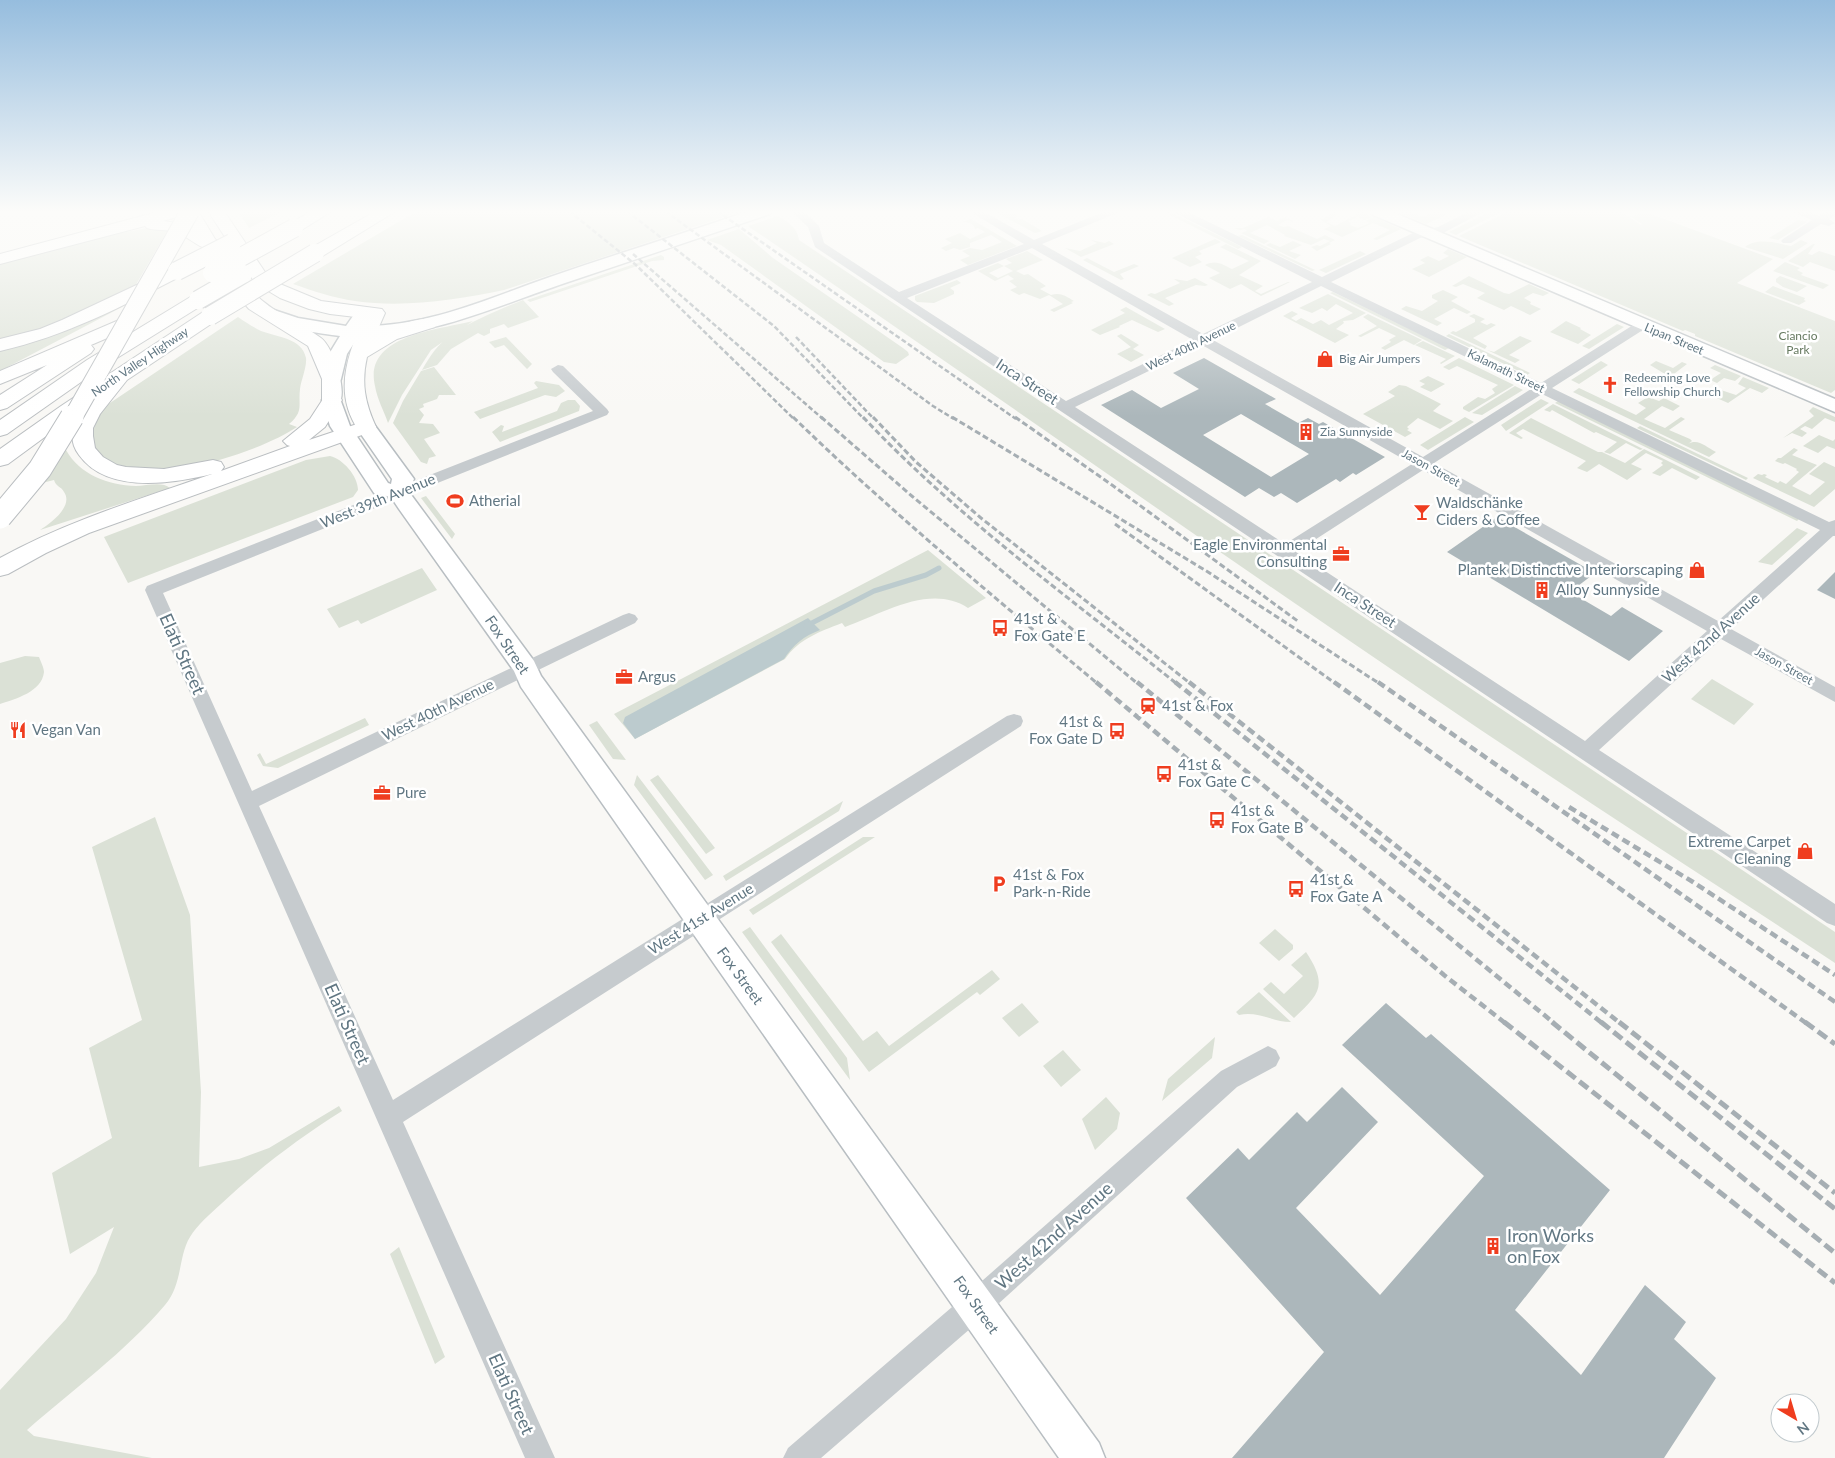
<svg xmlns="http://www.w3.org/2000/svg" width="1835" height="1458" font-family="Lato,sans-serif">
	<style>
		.green { fill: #dbe1d6 }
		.water { fill: #bccbce }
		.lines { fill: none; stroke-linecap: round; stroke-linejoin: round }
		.stream { stroke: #bccbce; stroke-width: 5 }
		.building { fill: #acb7bb; fill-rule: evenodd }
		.secondary-casing { stroke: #b8bec2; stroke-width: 3 }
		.primary-casing { stroke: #b9bec1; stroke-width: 2 }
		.highway-casing { stroke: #babec1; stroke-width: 2 }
		.street { fill: #c6cbce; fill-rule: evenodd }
		.secondary { fill: #fff; fill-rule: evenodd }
		.primary { fill: #fff; fill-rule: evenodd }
		.highway { fill: #fff; fill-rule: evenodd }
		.rail-far3 { stroke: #a6aeb3; stroke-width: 2.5; stroke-dasharray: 5 2.5; stroke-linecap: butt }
		.rail-far2 { stroke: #a6aeb3; stroke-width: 3; stroke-dasharray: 6 3; stroke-linecap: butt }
		.rail-far1 { stroke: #a6aeb3; stroke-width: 4.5; stroke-dasharray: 8 4.5; stroke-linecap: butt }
		.rail { stroke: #a6aeb3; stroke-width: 5; stroke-dasharray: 11 5; stroke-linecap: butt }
		.highway-bridge-far1-casing { stroke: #babec1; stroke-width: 20; stroke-linecap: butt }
		.highway-bridge-casing { stroke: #babec1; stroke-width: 25; stroke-linecap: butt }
		.highway-bridge-far1 { stroke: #fff; stroke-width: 18 }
		.highway-bridge { stroke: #fff; stroke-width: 23 }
		.labels { text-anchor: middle; stroke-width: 5; stroke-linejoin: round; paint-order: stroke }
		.far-park-label { font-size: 12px; fill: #677a61; stroke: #fff }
		.far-street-label { font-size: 12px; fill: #617783; stroke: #fff }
		.far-poi-label { font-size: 12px; fill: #617783; stroke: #fff; text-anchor: start }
		.street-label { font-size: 15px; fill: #617783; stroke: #fff }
		.poi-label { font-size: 15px; fill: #617783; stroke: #fff; text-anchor: start }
		.near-street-label { font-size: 18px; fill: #617783; stroke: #fff }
		.near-poi-label { font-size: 18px; fill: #617783; stroke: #fff; text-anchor: start }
	</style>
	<rect width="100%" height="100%" fill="#f9f8f5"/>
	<path class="green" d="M243 211H283L249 228 240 214Z
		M417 211H742L504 290C456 300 404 308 355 301 334 298 313 291 293 284Z
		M1006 211 1019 216 1015 218 1018 220 1022 219 1042 231 1035 233 995 212Z
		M1162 211H1168L1242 247 1238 249Z
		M1335 211H1339L1334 214 1337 215 1326 222 1335 226 1358 214 1353 211H1360L1372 217 1365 220 1358 217 1348 221 1351 223 1350 225 1358 228 1370 223 1366 221 1373 217 1401 229 1377 240 1373 239 1390 230 1373 223 1342 237 1324 229 1331 226 1321 220Z
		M1407 211 1423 217 1436 211 1446 215 1426 224 1398 212Z
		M1491 211H1503L1456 235 1449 232Z
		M1509 211H1620L1641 225 1642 224 1630 216 1648 213 1773 259 1737 283 1835 321V390L1831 393 1695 336V334L1685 330 1683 331 1459 236Z
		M778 216C788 222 797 227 799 240L1835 932V963C1703 876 1569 790 1438 701 1207 545 979 383 748 226Z
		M1268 217 1277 221 1285 217 1295 222 1287 220 1278 225 1284 227 1288 226 1317 239 1325 235 1335 240 1329 243 1331 244 1317 251 1311 247 1317 245 1320 246 1330 241 1324 239 1311 245 1284 236 1285 235 1267 225 1250 233 1269 241 1264 244 1241 233 1247 231 1245 229 1240 230 1234 228H1243Z
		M971 219 1017 246 968 265 960 260 970 256 962 251 970 248 982 250 1002 242 991 235 970 243V247L960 250 954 248 946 251 941 248 952 243 945 239 960 233 970 239 985 232 978 228 975 229C973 222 968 223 963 222Z
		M1798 220 1807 222 1778 240 1769 238Z
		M152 227 169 228 134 288 62 324 0 341V263L121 233Z
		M739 229 773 258 903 348 908 352 909 355 896 364 884 362 721 245 707 240Z
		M1242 235 1315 270 1312 271 1238 236Z
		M1215 239 1221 242 1199 251 1202 254 1195 257 1202 262 1190 267 1172 258Z
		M1091 240 1105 243 1109 241 1114 244 1081 257 1065 248 1080 251 1097 243Z
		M1801 240 1808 243 1783 259 1745 247C1757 237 1777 243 1791 246Z
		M1293 241 1302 245 1289 251 1301 255 1295 259 1266 245 1270 243 1280 247Z
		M1226 244 1261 261 1239 275 1263 286 1255 291 1261 294 1288 282H1290L1261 296 1241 284 1230 289 1209 278 1220 273 1205 265C1217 259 1223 265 1232 269L1249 261 1220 247Z
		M1813 244H1815L1808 254 1812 255 1819 251 1835 256V271L1810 262 1803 267 1788 261Z
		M1448 249 1467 257 1429 277 1412 269 1425 263 1420 260 1428 256 1439 261 1449 256 1443 253Z
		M1027 251 1043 260 1016 271 1024 275 1028 274 1046 286 1040 289 1051 295C1060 292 1066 296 1074 301L1071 302 1073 303 1054 312 1050 310 1063 304 1049 295 1040 299 1024 293 1019 295 1010 290 1017 287 1009 281 1014 279 1008 275 995 281 978 271 998 263 1004 266 989 273 998 278 1013 271 1004 266 1012 263 1006 259Z
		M1360 251 1366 254 1326 273 1319 270Z
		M661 255 664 257V260L652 261 530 302 527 300Z
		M1087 258 1114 272 1134 264 1139 266 1120 274 1124 279 1121 280 1083 260Z
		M1785 262 1800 268 1797 270 1803 273 1801 275 1829 285 1823 289 1773 271Z
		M1469 276 1504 293 1509 294 1529 284 1549 293 1543 296 1533 293 1524 298 1531 302 1530 304 1541 309 1530 315 1511 306 1504 310 1477 298 1485 293 1463 284 1456 287 1452 286Z
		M1780 276 1807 286 1797 292 1783 287 1776 282V279Z
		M1195 278 1208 285 1205 286 1196 285 1165 298 1174 304 1169 306 1147 295 1151 293 1155 294 1180 283 1174 279 1187 281Z
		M957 280 961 283 950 288 954 291V294L934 303 917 302 915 300V296Z
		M1773 286 1805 298 1804 300 1806 301 1799 305 1765 292Z
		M1443 290 1458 297 1451 301 1471 312 1467 314 1454 308 1434 319 1442 323 1437 326 1401 309 1406 306 1422 311 1438 301 1432 298V295Z
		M1333 292 1449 348 1445 350 1330 293Z
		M1328 294 1366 313 1353 320 1343 321 1344 323 1336 329 1349 335 1335 343 1283 316 1292 311 1298 314 1291 318 1296 321 1301 318 1313 324 1321 320 1329 325 1353 313 1336 304 1327 311 1322 308 1312 313 1299 308Z
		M523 300 539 317 508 328 504 324 490 329V333L484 336 478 333 451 349 437 365 422 370C426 363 430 356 435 350 454 327 496 311 523 300Z
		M125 302 122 307 0 371V350C48 340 82 324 125 302Z
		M1126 307 1165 329 1158 332 1132 320 1119 326 1120 327 1100 335 1091 330 1125 313 1120 310Z
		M1368 314 1422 340 1414 345 1404 340 1385 350 1381 348 1391 342 1389 340 1396 336 1379 328 1361 337 1358 336 1377 326 1363 317Z
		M1474 314 1485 319 1480 322 1487 325 1491 323 1496 325 1473 338 1487 346 1485 349 1450 333 1453 331 1456 332 1475 322V319L1469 316Z
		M238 317C245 322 253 327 261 331 277 337 302 338 306 358 307 367 301 380 300 389 298 406 304 411 289 424L297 427C256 454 142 492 101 455 86 441 95 421 104 407Z
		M473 321 431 350 402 395 388 423C384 411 377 399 375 386 363 335 438 330 473 321Z
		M1566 321 1581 328 1580 329 1591 335 1578 344 1550 332Z
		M1617 324 1624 327 1589 349 1582 346Z
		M1121 334 1139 345 1133 349 1144 355 1131 362 1117 354 1131 347 1117 336Z
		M1449 334 1530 373 1527 375 1446 336Z
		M1520 336 1532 341 1509 355 1520 360 1515 363 1487 350 1494 352Z
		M506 337 532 364 527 369 504 345 495 348 489 342Z
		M1423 341 1455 356 1441 364 1440 363 1446 359 1415 345Z
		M1459 358 1514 385 1469 412 1463 409V407L1478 397 1485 399 1495 393 1492 389 1498 385 1457 366 1449 370 1443 367Z
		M1601 361 1608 365 1579 384 1571 380Z
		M1656 361 1673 368 1682 362 1687 364 1670 377 1650 365Z
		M1715 365 1741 376 1735 381 1724 378 1717 383 1710 380 1721 373 1710 368Z
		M434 367 456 395H439L437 399 423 404 424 407 419 409 424 415 419 423 433 424 440 433 424 439 436 456 429 458 427 464 421 462 393 423 403 401 421 371Z
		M1428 376 1445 384 1431 392 1420 387 1425 384 1419 381Z
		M1743 377 1769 388 1762 393 1750 388 1728 403 1710 395 1718 389 1736 395 1746 388 1738 384Z
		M536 381 559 385 565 391 556 397 545 395 480 419 474 412 538 388 534 383Z
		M1399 385 1406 386 1441 404 1433 411 1453 421 1440 429 1418 418 1407 427 1409 429 1407 430 1412 433 1405 437 1363 414 1395 396 1388 392Z
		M1515 386 1523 390 1482 415 1472 413Z
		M1579 388 1636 415 1646 408 1638 403 1648 397 1659 401 1664 398 1680 406 1673 411 1662 406 1644 419 1665 428 1681 417 1685 419 1669 430 1690 439 1692 441 1688 444C1698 438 1706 447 1716 452L1709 457 1573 392Z
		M1541 399 1549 403 1506 431 1501 425Z
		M568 400H575L580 406 579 411 500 442 492 432 501 425 504 426 502 432 557 411 561 403Z
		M1558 401 1799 519 1797 521 1555 403Z
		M1553 404 1643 449 1640 450 1626 443 1610 454 1604 452 1617 442 1596 432 1594 433 1552 410 1550 412 1544 410Z
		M1813 407 1835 417V422L1825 418 1812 429 1805 426 1800 429 1807 433 1802 437 1792 433 1783 438 1814 416 1809 411Z
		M1465 417 1474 422 1428 450 1420 445Z
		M1531 418 1598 452H1602L1625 463 1644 449 1700 477 1696 480 1672 468 1660 476 1652 473 1663 465 1661 463 1663 461 1646 453 1631 464 1642 469 1627 480 1599 464 1587 472 1577 468 1586 461 1523 429 1516 433 1523 438 1521 439 1509 433Z
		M1640 426 1748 478 1746 480 1637 428Z
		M1819 435 1833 441 1835 439V449L1827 446 1818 453 1803 446Z
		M1794 448 1798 450 1792 455 1817 465 1792 486 1810 495 1825 482 1809 474 1824 462 1835 467V489L1814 507 1753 478 1758 474 1762 475 1764 474 1767 475 1765 477 1778 483 1780 481 1786 484 1799 472 1796 470 1797 469 1785 463 1783 464 1775 461 1778 458H1781Z
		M66 450C80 475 108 485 136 486 146 486 162 481 170 488L40 530C50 524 74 506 64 492 61 486 56 487 54 480L42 483Z
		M330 456C343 459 358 476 358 490L353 497 128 583 104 537 306 460Z
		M426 496 455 534 452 539 421 498Z
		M1797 528 1808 533 1772 565 1758 562Z
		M928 550 986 598 968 608C930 583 882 614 845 627L842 623C819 632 799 639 785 659L635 739 614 714Z
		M422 568 437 590 361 624 358 620 339 628 327 609Z
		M25 656 39 657C41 662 44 668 44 672 42 692 15 699 0 704V663Z
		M1712 679 1754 704 1734 725 1691 699Z
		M365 718 369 725 278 768 263 766 257 755 260 753 266 764Z
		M597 721 626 760 613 759 589 725Z
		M637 775 713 875 705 880 634 785Z
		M658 775 715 848 706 854 650 780Z
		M843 801 839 811 726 881 723 876Z
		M155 817 190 915 201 1092 199 1167 239 1159 269 1148 339 1106 342 1111C299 1138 258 1169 221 1204 210 1214 197 1225 190 1237 178 1256 183 1284 165 1305 125 1352 74 1389 27 1430L34 1436 152 1458H0V1390L66 1319 96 1273 114 1227 70 1254 52 1173 112 1138 89 1048 142 1020 92 847Z
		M863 837H875L753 915 749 910Z
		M750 927 847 1058 850 1080 742 932Z
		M1275 929 1293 945V949L1279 961 1259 943Z
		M781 934 863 1041 877 1031 889 1046 992 970 1000 979 980 995 977 992 869 1072 771 942Z
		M1306 952C1328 985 1320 994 1294 1018L1263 989 1271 982 1284 994 1303 976 1291 965Z
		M1259 992 1291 1022C1273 1022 1259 1011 1239 1015L1236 1012Z
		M1022 1003 1039 1022 1019 1037 1002 1018Z
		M1215 1037 1212 1058 1162 1101 1168 1079Z
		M1063 1050 1081 1070 1061 1087 1043 1066Z
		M1106 1097 1120 1113 1117 1129 1095 1150 1082 1119Z
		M399 1247 445 1357 435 1364 390 1254Z"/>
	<path class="water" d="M808 618 820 630C804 636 793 645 784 659L635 739 623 723 625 717Z"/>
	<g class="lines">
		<path class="stream" d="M806 626 874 591 926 575 939 568"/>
	</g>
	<path class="building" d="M1204 358 1276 399 1265 404 1298 423 1308 418 1319 424 1323 422 1385 457 1356 475 1353 473 1340 482 1336 479 1297 503 1281 493 1274 497 1259 488 1245 497 1101 405 1132 390 1161 408 1199 389 1173 373ZM1241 414 1309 454 1271 477 1203 435Z
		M1497 517 1595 573 1570 592 1611 616 1622 607 1663 631 1629 661 1447 552Z
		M1835 572V599L1817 590Z
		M1386 1003 1426 1038 1431 1034 1610 1190 1515 1310 1581 1375 1645 1285 1686 1322 1674 1339 1716 1378 1664 1458H1232L1324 1352 1186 1198 1238 1148 1249 1160 1297 1112 1307 1122 1342 1087 1378 1122 1296 1208 1380 1295 1484 1176 1342 1045Z"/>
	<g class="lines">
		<g class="secondary-casing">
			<path id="secondary" d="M749 211H772L770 214C702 237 634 260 565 283 497 306 432 337 358 337L347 354 341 379 339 383 332 385 325 383 323 379 329 354 340 336C323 334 269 327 259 313L262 309 268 308 298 318 346 326 353 316 359 315 365 316 368 320 364 326C430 326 489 298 550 277 616 254 683 234 749 211Z
				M1369 211H1390L1835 399V412L1371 214Z
				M332 394 339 396 350 426 388 483 391 484 392 479 356 427 359 423 366 421 373 423 414 479 409 492 534 661 541 676 1099 1443 1105 1458H1059L521 687 514 671 399 509 391 497 374 493 330 426 322 400 325 396Z"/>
		</g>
		<g class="primary-casing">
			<path id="primary" d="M182 211H198C215 238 230 267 252 291 271 312 298 321 321 338 333 347 348 391 339 404L332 406 325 404 322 400V379L308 346 249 309 226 283Z
				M208 211H224L267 275 280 284 321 301 382 309 385 313 375 336C388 328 421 316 435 319L437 323 435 327 397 339 367 357C361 383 365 403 376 427L373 431 366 433 359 431C333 394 347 355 364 318L330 314 309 309 280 298 255 283Z"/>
		</g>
		<g class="highway-casing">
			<path id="highway" d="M161 211H189L187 214 163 221 185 224 218 241 220 245 218 249C201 253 190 236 175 232 166 229 156 231 147 228L145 226 0 264V254Z
				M311 211H332L300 231H288L286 228 288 225Z
				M376 211H396L321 257H309L306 253 309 249Z
				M177 266 183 267 186 271 183 275C123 306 66 336 0 351V339L40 329 62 320Z
				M198 295 204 296 207 300 204 304 101 368 7 434 0 436V420L87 360 192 296Z
				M210 310 217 312 219 316 217 320 127 380 100 414 93 428V436L95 448 103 457 117 465 126 467 164 469 213 460 221 462 224 467 221 471 290 446 287 445 283 441 310 419 325 396 332 394 339 396 342 400 325 427 309 440 366 421 373 423 376 427 373 431 89 533 46 553 8 574 0 576V558C67 521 140 499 212 474 171 484 107 494 79 455 67 439 73 424 83 409L8 464 0 466V449L61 406 203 312Z
				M119 320 126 322 128 326 126 330 91 345 94 349 91 353 7 408 0 410V395L47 365 0 384V371Z"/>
		</g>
		<path class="street" d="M804 211 819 226 824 243 899 292 1024 244 969 211H983L1034 240 1106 211H1122L1042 244 1203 334 1312 282 1171 211H1186L1322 277 1413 233 1438 227 1470 211H1485L1445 232 1420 238 1331 282 1541 383 1638 322H1646L1648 325 1646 328 1552 388 1829 522 1835 520V536H1833L1731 629 1835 687V702L1721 639 1599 750 1835 904V926L1827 923 815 247 808 227 792 212ZM1032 248 1193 340 1066 401 907 298ZM1321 286 1531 389 1423 457 1213 340ZM1202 345 1412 464 1285 544 1075 407ZM1542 394 1820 530 1718 621 1434 463ZM1423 470 1707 631 1585 741 1296 552Z
			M1791 211H1807L1819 216 1826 211H1835V215L1829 219 1835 223 1829 226 1821 224 1791 243H1783L1781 241 1783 239 1812 220Z
			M558 365 563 366 607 409 609 412 607 415 163 593 252 791 623 615 629 613 635 615 638 619 635 623 259 806 393 1100 1007 716 1014 714 1021 716 1023 721 1021 726 403 1122 555 1458H525L145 590 147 586 593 411 553 372 551 369Z
			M1268 1046 1276 1050 1280 1058 1276 1066 1237 1087 986 1315 821 1458H783L788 1448 966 1295 1221 1071Z"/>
		<use href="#secondary" class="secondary"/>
		<use href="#primary" class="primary"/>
		<use href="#highway" class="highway"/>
		<path class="rail-far3" d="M569 211 636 265 794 419
			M627 211 774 326 864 419
			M665 211 933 406 954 419
			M717 211 1016 419
			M633 254 823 419
			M796 337 874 419"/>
		<path class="rail-far2" d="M793 417C890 511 994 597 1098 684
			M821 417 913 497 1138 684
			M863 417C957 517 1070 598 1177 684
			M873 417 916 462 981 518 1191 684
			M952 417 1208 572 1380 684
			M1015 417 1112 485 1299 622
			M1115 524 1336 684"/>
		<path class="rail-far1" d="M1096 682 1444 975 1505 1023
			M1137 682 1554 1023
			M1175 682 1602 1023
			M1189 682 1620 1023
			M1334 682 1806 1023
			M1378 682 1835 1002
			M1569 807 1693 882 1835 975"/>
		<path class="rail" d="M1504 1022 1835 1283
			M1552 1022 1835 1253
			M1601 1022 1835 1209
			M1619 1022 1835 1193
			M1805 1022 1835 1044"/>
		<g class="highway-bridge-far1-casing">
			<path id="highway-bridge-far1" d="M177 271 232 243
				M212 273 294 228
				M198 300 243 274
				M210 316 315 253
				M72 419 190 211"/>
		</g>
		<g class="highway-bridge-casing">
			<path id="highway-bridge" d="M0 517 40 469 72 417"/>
		</g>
		<use href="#highway-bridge-far1" class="highway-bridge-far1"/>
		<use href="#highway-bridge" class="highway-bridge"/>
	</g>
	<linearGradient id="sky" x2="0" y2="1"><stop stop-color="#96bdde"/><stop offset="0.51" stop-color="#fcfcfa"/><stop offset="1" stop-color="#fcfcfa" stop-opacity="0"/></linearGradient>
	<rect width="1835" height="416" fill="url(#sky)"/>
	<defs>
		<g id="shop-bare" transform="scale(1.35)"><path d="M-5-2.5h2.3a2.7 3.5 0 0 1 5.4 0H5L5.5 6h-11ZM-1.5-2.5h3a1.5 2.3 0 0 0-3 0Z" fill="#ef3d1f" stroke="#fff" stroke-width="2.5" paint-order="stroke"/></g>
		<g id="church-bare" transform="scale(1.35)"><path d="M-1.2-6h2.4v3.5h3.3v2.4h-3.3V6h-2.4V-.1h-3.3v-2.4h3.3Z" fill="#ef3d1f" stroke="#fff" stroke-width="2.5" paint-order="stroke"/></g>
		<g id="building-bare" transform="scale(1.35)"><path d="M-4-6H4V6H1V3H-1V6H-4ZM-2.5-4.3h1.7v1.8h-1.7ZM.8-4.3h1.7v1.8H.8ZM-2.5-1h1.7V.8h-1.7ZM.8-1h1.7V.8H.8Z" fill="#ef3d1f" stroke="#fff" stroke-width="2.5" paint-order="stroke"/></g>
		<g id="stadium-bare" transform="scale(1.35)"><path d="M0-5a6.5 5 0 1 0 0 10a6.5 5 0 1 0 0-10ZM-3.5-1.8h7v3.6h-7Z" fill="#ef3d1f" stroke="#fff" stroke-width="2.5" paint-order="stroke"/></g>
		<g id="bar-bare" transform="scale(1.35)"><path d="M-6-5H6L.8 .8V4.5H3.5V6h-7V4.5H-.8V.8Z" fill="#ef3d1f" stroke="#fff" stroke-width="2.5" paint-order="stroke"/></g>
		<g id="office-bare" transform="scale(1.35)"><path d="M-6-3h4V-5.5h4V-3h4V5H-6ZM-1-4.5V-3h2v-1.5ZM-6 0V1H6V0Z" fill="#ef3d1f" stroke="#fff" stroke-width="2.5" paint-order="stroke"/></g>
		<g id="bus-bare" transform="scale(1.35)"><path d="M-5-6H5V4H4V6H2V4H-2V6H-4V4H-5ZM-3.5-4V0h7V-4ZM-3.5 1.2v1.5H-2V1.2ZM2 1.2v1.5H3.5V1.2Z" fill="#ef3d1f" stroke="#fff" stroke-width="2.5" paint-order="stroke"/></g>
		<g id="station-bare" transform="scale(1.35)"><path d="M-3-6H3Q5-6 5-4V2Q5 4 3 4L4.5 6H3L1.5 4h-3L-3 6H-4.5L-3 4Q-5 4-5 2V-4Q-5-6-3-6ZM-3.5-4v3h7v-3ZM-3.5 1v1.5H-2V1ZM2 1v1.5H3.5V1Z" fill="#ef3d1f" stroke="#fff" stroke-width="2.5" paint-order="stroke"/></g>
		<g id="restaurant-bare" transform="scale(1.35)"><path d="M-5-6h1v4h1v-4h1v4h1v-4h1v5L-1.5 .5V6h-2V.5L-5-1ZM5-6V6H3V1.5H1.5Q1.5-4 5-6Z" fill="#ef3d1f" stroke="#fff" stroke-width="2.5" paint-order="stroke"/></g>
		<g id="parking-bare" transform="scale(1.35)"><path d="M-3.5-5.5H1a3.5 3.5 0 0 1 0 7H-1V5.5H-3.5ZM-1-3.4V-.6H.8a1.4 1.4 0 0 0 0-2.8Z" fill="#ef3d1f" stroke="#fff" stroke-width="2.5" paint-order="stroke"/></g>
	</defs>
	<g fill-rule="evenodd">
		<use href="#shop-bare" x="1325" y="359"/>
		<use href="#church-bare" x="1610" y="385"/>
		<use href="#building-bare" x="1306" y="432"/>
		<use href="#stadium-bare" x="455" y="501"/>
		<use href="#bar-bare" x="1422" y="512"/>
		<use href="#office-bare" x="1341" y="554"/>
		<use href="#shop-bare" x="1697" y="570"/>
		<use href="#building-bare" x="1542" y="590"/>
		<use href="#bus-bare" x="1000" y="628"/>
		<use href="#office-bare" x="624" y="677"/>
		<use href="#station-bare" x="1148" y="706"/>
		<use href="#restaurant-bare" x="18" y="730"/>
		<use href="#bus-bare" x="1117" y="731"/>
		<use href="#bus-bare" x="1164" y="774"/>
		<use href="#office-bare" x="382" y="793"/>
		<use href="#bus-bare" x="1217" y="820"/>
		<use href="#shop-bare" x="1805" y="851"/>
		<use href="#parking-bare" x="999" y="884"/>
		<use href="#bus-bare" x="1296" y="889"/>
		<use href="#building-bare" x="1493" y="1246"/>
	</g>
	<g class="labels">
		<g class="far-park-label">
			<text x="1798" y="340">Ciancio<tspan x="1798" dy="14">Park</tspan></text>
		</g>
		<g class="far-street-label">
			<text transform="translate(1674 339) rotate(23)" y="4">Lipan Street</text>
			<text transform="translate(1191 346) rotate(-26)" y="4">West 40th Avenue</text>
			<text transform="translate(140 362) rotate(-34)" y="4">North Valley Highway</text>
			<text transform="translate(1506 371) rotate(26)" y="4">Kalamath Street</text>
			<text transform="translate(1431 468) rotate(29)" y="4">Jason Street</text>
			<text transform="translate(1784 666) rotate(29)" y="4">Jason Street</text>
		</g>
		<g class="far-poi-label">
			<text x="1339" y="363">Big Air Jumpers</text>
			<text x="1624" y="382">Redeeming Love<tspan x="1624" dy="14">Fellowship Church</tspan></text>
			<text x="1320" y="436">Zia Sunnyside</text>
		</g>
		<g class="street-label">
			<text transform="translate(1027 382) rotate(33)" y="5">Inca Street</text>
			<text transform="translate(378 501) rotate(-22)" y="5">West 39th Avenue</text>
			<text transform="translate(1365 605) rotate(33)" y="5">Inca Street</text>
			<text transform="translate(1711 638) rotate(-42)" y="5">West 42nd Avenue</text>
			<text transform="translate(507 645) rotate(56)" y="5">Fox Street</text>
			<text transform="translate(438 710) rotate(-26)" y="5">West 40th Avenue</text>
			<text transform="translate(701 919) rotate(-32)" y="5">West 41st Avenue</text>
			<text transform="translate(740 976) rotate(54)" y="5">Fox Street</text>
			<text transform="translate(976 1305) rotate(55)" y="5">Fox Street</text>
		</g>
		<g class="poi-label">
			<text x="469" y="506">Atherial</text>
			<text x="1436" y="508">Waldschänke<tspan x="1436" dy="17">Ciders &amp; Coffee</tspan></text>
			<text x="1327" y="550" text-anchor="end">Eagle Environmental<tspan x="1327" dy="17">Consulting</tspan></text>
			<text x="1683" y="575" text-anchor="end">Plantek Distinctive Interiorscaping</text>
			<text x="1556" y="595">Alloy Sunnyside</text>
			<text x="1014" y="624">41st &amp;<tspan x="1014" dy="17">Fox Gate E</tspan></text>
			<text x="638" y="682">Argus</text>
			<text x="1162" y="711">41st &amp; Fox</text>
			<text x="1103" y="727" text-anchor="end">41st &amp;<tspan x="1103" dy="17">Fox Gate D</tspan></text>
			<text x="32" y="735">Vegan Van</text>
			<text x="1178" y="770">41st &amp;<tspan x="1178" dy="17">Fox Gate C</tspan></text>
			<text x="396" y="798">Pure</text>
			<text x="1231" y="816">41st &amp;<tspan x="1231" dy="17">Fox Gate B</tspan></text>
			<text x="1791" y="847" text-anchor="end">Extreme Carpet<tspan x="1791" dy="17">Cleaning</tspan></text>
			<text x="1013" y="880">41st &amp; Fox<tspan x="1013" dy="17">Park-n-Ride</tspan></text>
			<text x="1310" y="885">41st &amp;<tspan x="1310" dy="17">Fox Gate A</tspan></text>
		</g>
		<g class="near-street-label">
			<text transform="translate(182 654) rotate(66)" y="6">Elati Street</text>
			<text transform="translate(347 1024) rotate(66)" y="6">Elati Street</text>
			<text transform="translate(1054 1236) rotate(-42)" y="6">West 42nd Avenue</text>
			<text transform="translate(511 1394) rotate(66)" y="6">Elati Street</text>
		</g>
		<g class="near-poi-label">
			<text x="1507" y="1242">Iron Works<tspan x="1507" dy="21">on Fox</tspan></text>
		</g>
	</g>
	<g transform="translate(1795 1418) rotate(142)"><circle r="24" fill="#ffffff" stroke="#c0c9cd"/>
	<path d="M0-4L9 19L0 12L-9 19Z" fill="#ef3d1f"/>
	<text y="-8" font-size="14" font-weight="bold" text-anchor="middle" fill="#617783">N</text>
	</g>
</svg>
